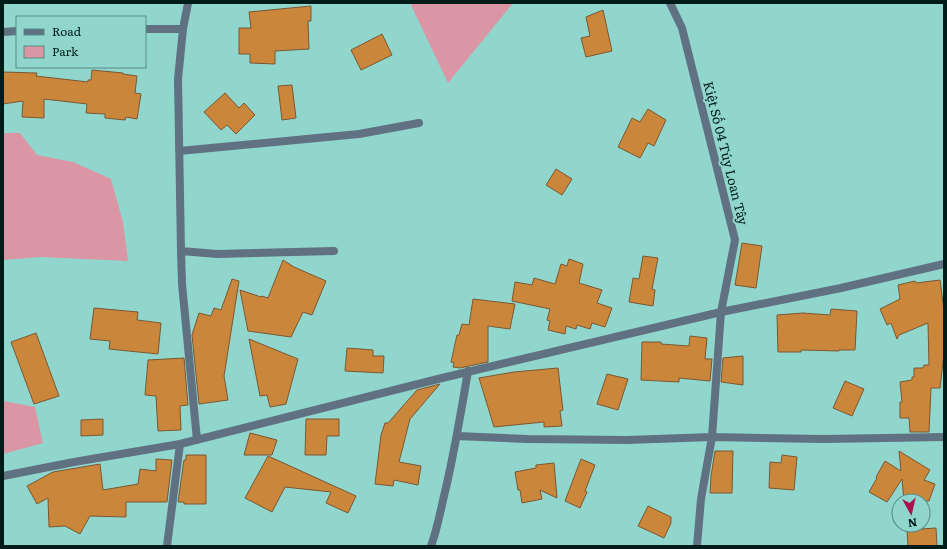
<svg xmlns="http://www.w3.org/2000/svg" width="947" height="549" font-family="Literata,serif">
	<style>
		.green { fill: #da96a4 }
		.building { fill: #ca873c; stroke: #7b5731 }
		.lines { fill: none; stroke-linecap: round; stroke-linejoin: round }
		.minor { stroke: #607181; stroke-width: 8 }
		.labels { text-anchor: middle; stroke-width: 4; stroke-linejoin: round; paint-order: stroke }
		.street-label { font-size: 13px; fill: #001c19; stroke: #90d6cd }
	</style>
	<rect width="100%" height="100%" fill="#90d6cd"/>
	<path class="green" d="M410 3H513L448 83Z
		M3 133H20L37 155 73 162 111 179 123 222 128 261 40 257 3 260Z
		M3 401 35 407 43 443 3 454Z"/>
	<path class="building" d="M311 6V21H308L309 49 275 51V64L250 63V54H239V28H251L249 12Z
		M603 10 612 51 586 57 581 38 590 36 586 17Z
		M382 34 392 55 361 70 351 50Z
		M92 70 123 73V74L137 76 135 93 141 94 137 119 126 117 125 120 105 118V114L86 113 87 104 44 99V118L22 117 23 101 3 104V72L37 73 36 76 88 82V80H91Z
		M292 85 296 118 282 120 278 86Z
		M225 93 239 108 244 103 255 115 236 134 227 125 221 130 204 112Z
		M648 109 666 120 654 146 648 143 640 158 618 147 632 118 640 122Z
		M556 169 572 179 562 195 546 185Z
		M742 243 762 246 756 288 735 285Z
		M643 256 658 258 652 289 655 290 653 306 629 302 633 278 639 279Z
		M569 259 583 264 579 283 602 290 597 303 612 308 605 327 592 323 590 329 577 325 576 329 566 326 565 334 548 330 550 321 547 320 550 309 512 301 515 282 532 285 534 278 555 284 561 264 567 266Z
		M283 260 294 267 326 281 312 315 303 312 291 337 248 331 240 290 261 297 262 296 268 298Z
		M232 279 239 281 224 376 228 400 199 404 192 335 199 313 211 316 214 308 221 310Z
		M940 280 944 311V353L940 388H931L929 432H910L909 418H900V402H902L900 382 912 380V377H914V368H923L924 365H929L928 323 899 335 897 339 891 323 887 325 880 309 900 299 898 285 915 281 916 283Z
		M473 299 515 304 510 329 488 326V362L460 368 453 367 454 363 451 362 457 335H459L462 324 469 325Z
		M94 308 138 312 137 320 161 323 158 354 109 349 110 341 90 339Z
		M831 309 857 311 855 350H839V351L801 350V352H778L777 315 803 313 830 315Z
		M36 333 59 396 34 404 11 342Z
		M690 336 707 338 705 359H712L710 381 679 378V382L641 380 642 342H661V344L689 346Z
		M249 339 298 359 286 404 270 407 267 395 260 396Z
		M347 348 373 350V356H384L383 373 345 371Z
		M743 356V385L721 382 723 358Z
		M184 358 188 405 180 406 181 430 158 431 156 396 145 395 148 360Z
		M558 368 563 410 560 411 562 426 544 427V422L494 427 479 378 514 372Z
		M607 374 628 379 618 410 597 404Z
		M845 381 864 389 852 416 833 408Z
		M440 384 410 419 399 462 421 466 418 485 394 480 393 486 375 484 381 435 385 423H388L417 390Z
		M103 419V435L81 436V420Z
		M306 419H339V436H327L326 455H305Z
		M250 433 277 440 272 455H244Z
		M715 451H733L732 493H710L711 476Z
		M899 451 930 470 924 480 935 484 929 501H904L902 479 887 502 869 492 877 478 876 477 885 461 901 471Z
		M186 455H206V504H184V502H178L184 460H186Z
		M782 455 797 457 794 490 769 488 770 462 781 463Z
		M268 456 356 496 348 513 326 503 331 492 285 487 272 512 245 498Z
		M156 459 172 460 167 502H126V517L90 516 80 534 65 526 49 527 48 498 37 504 27 486 53 472 100 464 103 490 138 484 140 469 156 471Z
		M581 459 595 465 585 491 587 492 580 508 565 501Z
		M554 463 557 498 540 490 542 499 522 503 520 490H518L515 472 536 468V465Z
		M648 506 671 517V523L664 538 638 526Z
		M936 528 937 546H908L907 530Z"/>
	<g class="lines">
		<path class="minor" d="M670 3 682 28 735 240 721 312 712 437 701 499 697 546
			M145 29H183
			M3 32 17 31
			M179 151 359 134 419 123
			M181 251 178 79 183 29 188 3
			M457 436 528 439 627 440 712 437 824 439 944 437
			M197 440 182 284 181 251 217 254 334 251
			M3 476 74 462 180 444 438 379 721 312 841 288 944 264
			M167 546 180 444
			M431 546C437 530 440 513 444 496 454 455 461 413 468 371"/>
	</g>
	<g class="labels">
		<g class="street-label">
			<text transform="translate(726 153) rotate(76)" y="5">Kiệt Số 04 Túy Loan Tây</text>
		</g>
	</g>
	<rect width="947" height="549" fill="none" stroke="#001c19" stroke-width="8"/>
	<rect x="16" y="16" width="130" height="52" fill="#90d6cd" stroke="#568c85"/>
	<rect x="24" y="29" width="20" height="6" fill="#607181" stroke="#568c85"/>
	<text x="52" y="36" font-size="12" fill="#001c19">Road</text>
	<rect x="24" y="46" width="20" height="12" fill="#da96a4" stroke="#568c85"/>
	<text x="52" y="56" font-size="12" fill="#001c19">Park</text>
	<g transform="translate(911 513) rotate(172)"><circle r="19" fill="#90d6cd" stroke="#568c85"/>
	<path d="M0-3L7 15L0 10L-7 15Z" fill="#a7144d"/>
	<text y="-6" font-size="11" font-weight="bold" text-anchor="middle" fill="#001c19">N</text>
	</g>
</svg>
